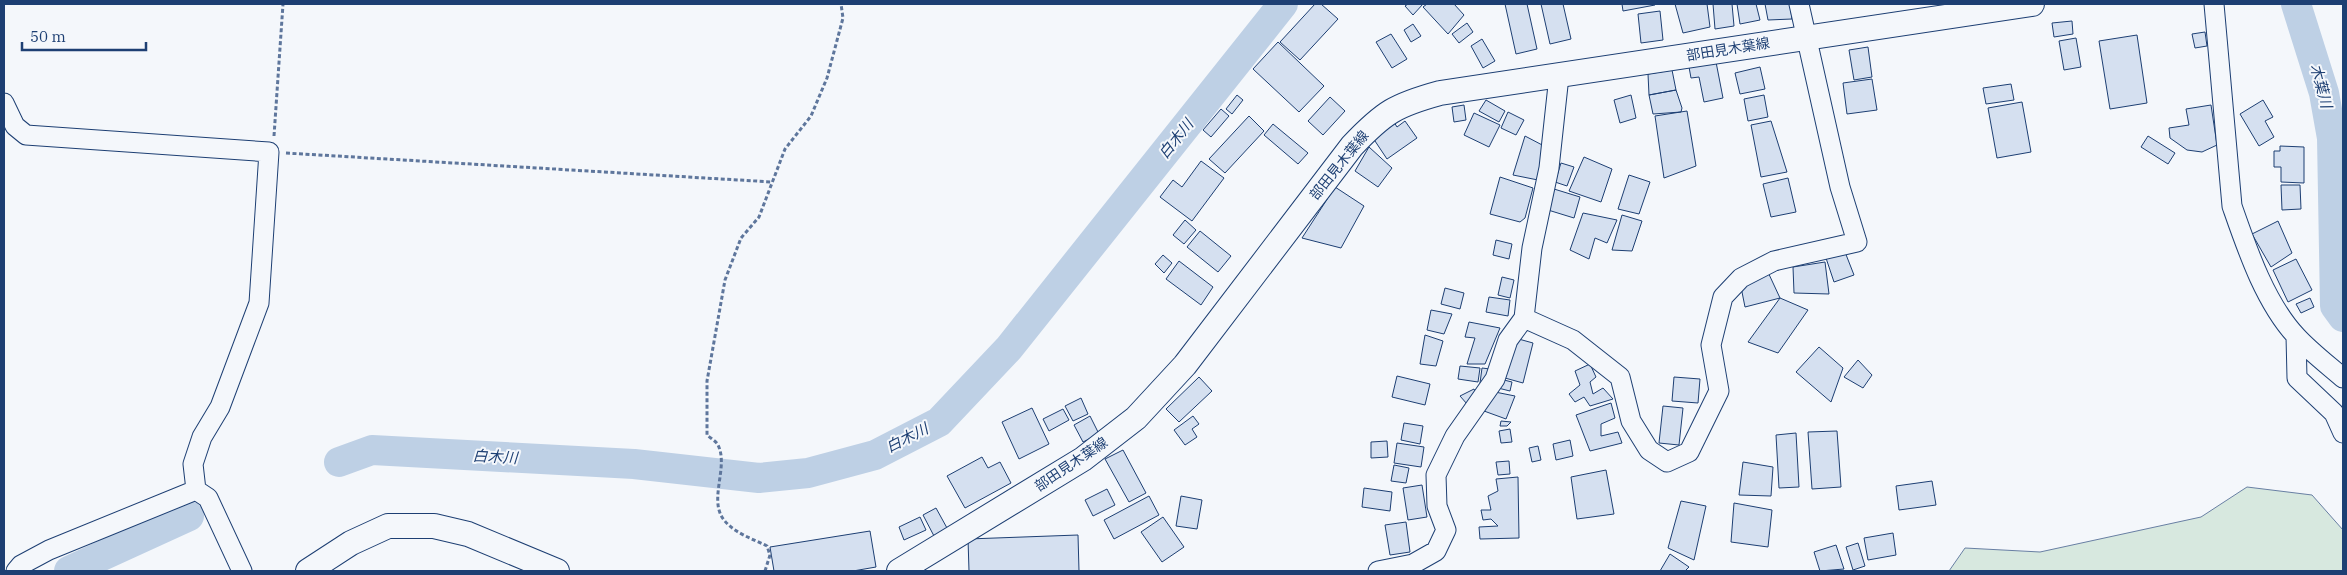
<svg xmlns="http://www.w3.org/2000/svg" width="2347" height="575" font-family="'IBM Plex Serif','Noto Sans JP',serif">
	<style>
		.green { fill: #d7e8df; stroke: #687fa3 }
		.lines { fill: none; stroke-linecap: round; stroke-linejoin: round }
		.river { stroke: #bed0e5; stroke-width: 30 }
		.building { fill: #d5e0f0; stroke: #1d3f73 }
		.minor-casing { stroke: #1d3f73; stroke-width: 21 }
		.major-casing { stroke: #1d3f73; stroke-width: 26 }
		.path { stroke: #5e769c; stroke-width: 3; stroke-dasharray: 4 2.5; stroke-linecap: butt }
		.minor { stroke: #f4f7fb; stroke-width: 19 }
		.major { stroke: #f4f7fb; stroke-width: 24 }
		.labels { text-anchor: middle; stroke-width: 4; stroke-linejoin: round; paint-order: stroke }
		.street-label { font-size: 14px; fill: #1d3f73; stroke: #f4f7fb }
		.water-label { font-size: 15px; font-style: italic; fill: #1d3f73; stroke: #f4f7fb }
	</style>
	<rect width="100%" height="100%" fill="#f4f7fb"/>
	<path class="green" d="M2247 487 2312 495 2343 530V571H1949L1965 548 2040 552 2201 517Z"/>
	<g class="lines">
		<path class="river" d="M2296 4 2324 93 2332 138 2335 306 2343 317
			M339 462 372 450 634 464 759 478 808 473 875 455 939 422 1009 348 1283 4
			M69 571 189 516"/>
	</g>
	<path class="building" d="M1315 4H1321L1338 19 1300 60 1280 42Z
		M1408 4H1423L1413 15 1405 6Z
		M1427 4H1454L1464 15 1448 34 1423 7Z
		M1505 4H1527L1537 49 1516 54Z
		M1541 4H1563L1571 39 1550 44Z
		M1622 4H1655V5L1623 11Z
		M1675 4H1707L1710 27 1683 33Z
		M1713 4H1732L1734 26 1715 29Z
		M1737 4H1756L1760 20 1740 24Z
		M1765 4H1790L1792 19 1768 20Z
		M1660 11 1663 40 1641 43 1638 14Z
		M2072 21 2073 34 2054 37 2052 23Z
		M1467 23 1473 32 1459 43 1452 34Z
		M1413 24 1421 36 1411 42 1404 30Z
		M2205 32 2207 46 2195 48 2192 34Z
		M1391 34 1407 59 1392 68 1376 42Z
		M2137 35 2147 103 2110 109 2099 41Z
		M2076 38 2081 67 2064 70 2059 41Z
		M1482 39 1495 61 1483 68 1471 46Z
		M1278 42 1324 86 1299 112 1253 69Z
		M1868 47 1872 77 1854 80 1849 50Z
		M1716 62 1723 98 1704 102 1699 77 1691 78 1689 67Z
		M1760 67 1765 89 1740 94 1735 73Z
		M1672 70 1676 90 1649 95 1648 74Z
		M1872 79 1877 110 1847 114 1843 83Z
		M2011 84 2014 100 1986 104 1983 88Z
		M1676 90 1682 108 1681 112 1653 114 1649 95Z
		M1237 95 1243 100 1232 114 1226 109Z
		M1631 95 1636 118 1620 123 1614 100Z
		M1764 95 1768 117 1748 121 1744 99Z
		M1330 97 1345 111 1323 135 1308 121Z
		M1486 100 1505 111 1499 122 1479 111Z
		M2263 100 2273 117 2265 121 2274 137 2259 146 2240 114Z
		M2022 102 2031 152 1997 158 1988 108Z
		M1464 105 1466 120 1454 122 1452 107Z
		M2211 105 2217 145 2202 152 2187 150 2170 138 2169 128 2189 125 2186 109Z
		M1221 109 1229 116 1211 137 1203 130Z
		M1687 111 1696 166 1664 178 1655 116Z
		M1508 112 1524 120 1516 135 1501 128Z
		M1474 113 1500 125 1489 147 1464 135Z
		M1249 116 1264 131 1225 173 1209 159Z
		M1405 121 1417 138 1387 159 1373 138 1394 122 1397 127Z
		M1771 121 1787 172 1761 177 1751 125Z
		M1273 124 1308 153 1298 164 1264 135Z
		M1525 136 1546 147 1538 180 1513 175Z
		M2148 136 2175 153 2168 164 2141 147Z
		M2280 146 2304 147V183L2281 182V167H2274V151H2280Z
		M1369 147 1392 168 1378 187 1355 171Z
		M1584 157 1612 169 1601 202 1569 191Z
		M1201 161 1224 178 1192 221 1160 197 1173 180 1182 187Z
		M1561 163 1574 167 1567 186 1555 182Z
		M1629 175 1650 182 1639 214 1618 209Z
		M1500 177 1533 188 1525 218 1520 222 1490 214Z
		M1788 178 1796 212 1771 217 1763 184Z
		M2281 185H2300L2301 209 2282 210Z
		M1335 187 1364 206 1341 248 1302 238Z
		M1554 189 1580 197 1574 218 1548 210Z
		M1583 213 1617 220 1607 243 1595 238 1589 259 1570 250Z
		M1622 215 1642 221 1632 251 1612 250Z
		M1185 220 1196 230 1184 244 1173 235Z
		M2278 221 2292 253 2271 267 2252 234Z
		M1200 231 1231 256 1218 272 1187 247Z
		M1496 240 1512 244 1509 259 1493 255Z
		M1845 252 1854 275 1834 282 1826 258Z
		M1163 255 1172 263 1164 273 1155 264Z
		M2296 259 2312 290 2288 302 2273 270Z
		M1179 261 1213 287 1201 305 1166 279Z
		M1825 262 1829 294 1794 293 1793 267Z
		M1767 270 1780 298 1745 307 1740 282Z
		M1502 277 1514 280 1510 298 1498 295Z
		M1445 288 1464 293 1460 309 1441 304Z
		M1489 297 1510 300 1508 316 1486 312Z
		M1780 298 1808 310 1778 353 1748 342Z
		M2310 298 2314 307 2301 313 2296 304Z
		M1431 310 1452 314 1444 334 1427 330Z
		M1469 322 1500 328 1485 364H1467L1475 338 1465 337Z
		M1425 335 1443 341 1436 366 1420 364Z
		M1515 338 1533 343 1523 383 1505 378Z
		M1819 347 1843 368 1831 402 1796 372Z
		M1858 360 1872 375 1863 388 1844 377Z
		M1590 364 1596 377 1590 382 1593 394 1603 388 1613 399 1590 406 1584 397 1575 402 1569 394 1580 385 1575 371Z
		M1460 366 1480 368 1478 382 1458 379Z
		M1482 368 1490 369 1488 384 1480 383Z
		M1397 376 1430 384 1425 405 1392 397Z
		M1199 377 1212 391 1179 422 1166 409Z
		M1674 377 1700 379 1698 403 1672 401Z
		M1500 379 1512 382 1510 391 1498 388Z
		M1474 389 1477 395 1467 404 1460 396Z
		M1495 392 1515 396 1506 419 1484 411Z
		M1081 398 1088 414 1073 421 1065 406Z
		M1611 403 1615 418 1601 424V436L1618 432 1622 443 1590 451 1576 415Z
		M1663 406 1683 408 1679 445 1659 443Z
		M1032 408 1049 444 1019 459 1002 422Z
		M1063 409 1069 420 1049 431 1043 419Z
		M1090 416 1099 434 1083 442 1074 425Z
		M1193 416 1199 424 1192 429 1197 437 1185 445 1174 430Z
		M1501 421 1511 422 1507 426H1500Z
		M1404 423 1423 426 1420 444 1401 440Z
		M1510 429 1512 442 1501 443 1499 431Z
		M1837 431 1841 487 1812 489 1808 432Z
		M1796 433 1799 487 1779 488 1776 435Z
		M1570 440 1573 456 1556 460 1553 444Z
		M1387 441 1388 457 1371 458V442Z
		M1397 443 1424 447 1421 467 1394 463Z
		M1538 446 1541 460 1532 462 1529 448Z
		M1123 450 1146 493 1129 502 1105 459Z
		M982 457 988 468 1000 462 1011 483 965 508 947 476Z
		M1509 461 1510 474 1498 475 1496 462Z
		M1743 462 1773 467 1771 496 1739 495Z
		M1394 465 1409 468 1406 483 1391 481Z
		M1606 470 1614 514 1577 519 1571 477Z
		M1518 477 1519 538 1480 539 1479 527 1498 526 1491 519 1483 520 1481 510H1491L1488 496 1498 491 1496 479Z
		M1932 481 1936 505 1899 510 1896 486Z
		M1422 485 1427 517 1408 520 1403 488Z
		M1364 488 1392 492 1390 511 1362 507Z
		M1107 489 1115 505 1093 516 1085 500Z
		M1149 496 1159 515 1114 539 1104 520Z
		M1181 496 1202 500 1197 529 1176 526Z
		M1681 501 1706 506 1694 560 1668 548Z
		M1734 503 1772 510 1768 547 1731 542Z
		M936 508 947 528 934 536 923 515Z
		M920 517 926 530 904 540 899 527Z
		M1163 517 1184 547 1162 562 1141 532Z
		M1406 522 1410 552 1390 555 1385 525Z
		M870 531 876 567 853 571H774L770 547Z
		M1893 533 1896 555 1868 560 1864 538Z
		M1078 535 1079 571H969L968 539Z
		M1858 543 1865 566 1853 570 1846 547Z
		M1836 545 1844 569 1820 571 1814 552Z
		M1670 554 1689 567 1685 571H1660Z"/>
	<g class="lines">
		<g class="minor-casing">
			<path id="minor" d="M2214 4 2232 206C2247 249 2265 303 2297 337 2311 352 2328 365 2343 378
				M4 103 15 126 26 135 269 152 259 303 220 407 202 437 193 464 196 490 208 498 242 571
				M1524 318 1573 340 1620 377 1631 421 1649 450 1667 462 1689 452 1719 391 1711 345 1723 297 1741 278 1774 261 1857 242 1840 187 1799 4
				M2296 336 2297 378 2334 413 2343 433
				M16 571 21 565 49 550 196 490
				M1378 571 1413 564 1436 551 1446 530 1437 506 1436 475 1455 436 1495 379 1508 340 1524 318 1532 248 1549 168 1559 76"/>
		</g>
		<g class="major-casing">
			<path id="major" d="M308 571 351 543 388 526H434L468 534 557 571
				M899 571 1083 459 1136 418 1185 365 1352 146C1384 112 1396 105 1440 93L2032 4"/>
		</g>
		<path class="path" d="M274 136 283 4
			M286 153 772 182
			M765 571 770 555 767 546C753 539 734 533 724 520 708 500 729 467 718 445 716 441 710 438 707 435V381L725 280 741 238 759 217 785 149 811 116 827 78 843 18 841 4"/>
		<use href="#minor" class="minor"/>
		<use href="#major" class="major"/>
	</g>
	<g class="labels">
		<g class="street-label">
			<text transform="translate(1728 49) rotate(-9)" y="5">部田見木葉線</text>
			<text transform="translate(1339 165) rotate(-51)" y="5">部田見木葉線</text>
			<text transform="translate(1071 464) rotate(-34)" y="5">部田見木葉線</text>
		</g>
		<g class="water-label">
			<text transform="translate(2321 86) rotate(75)" y="5">木葉川</text>
			<text transform="translate(1176 139) rotate(-51)" y="5">白木川</text>
			<text transform="translate(907 438) rotate(-27)" y="5">白木川</text>
			<text transform="translate(495 457) rotate(3)" y="5">白木川</text>
		</g>
	</g>
	<rect width="2347" height="575" fill="none" stroke="#1d3f73" stroke-width="10"/>
	<path d="M22 42v8h124v-8" fill="none" stroke="#1d3f73" stroke-width="2.5"/>
	<text x="30" y="42" font-size="15" fill="#1d3f73" stroke="#f4f7fb" stroke-width="4" paint-order="stroke">50 m</text>
</svg>
